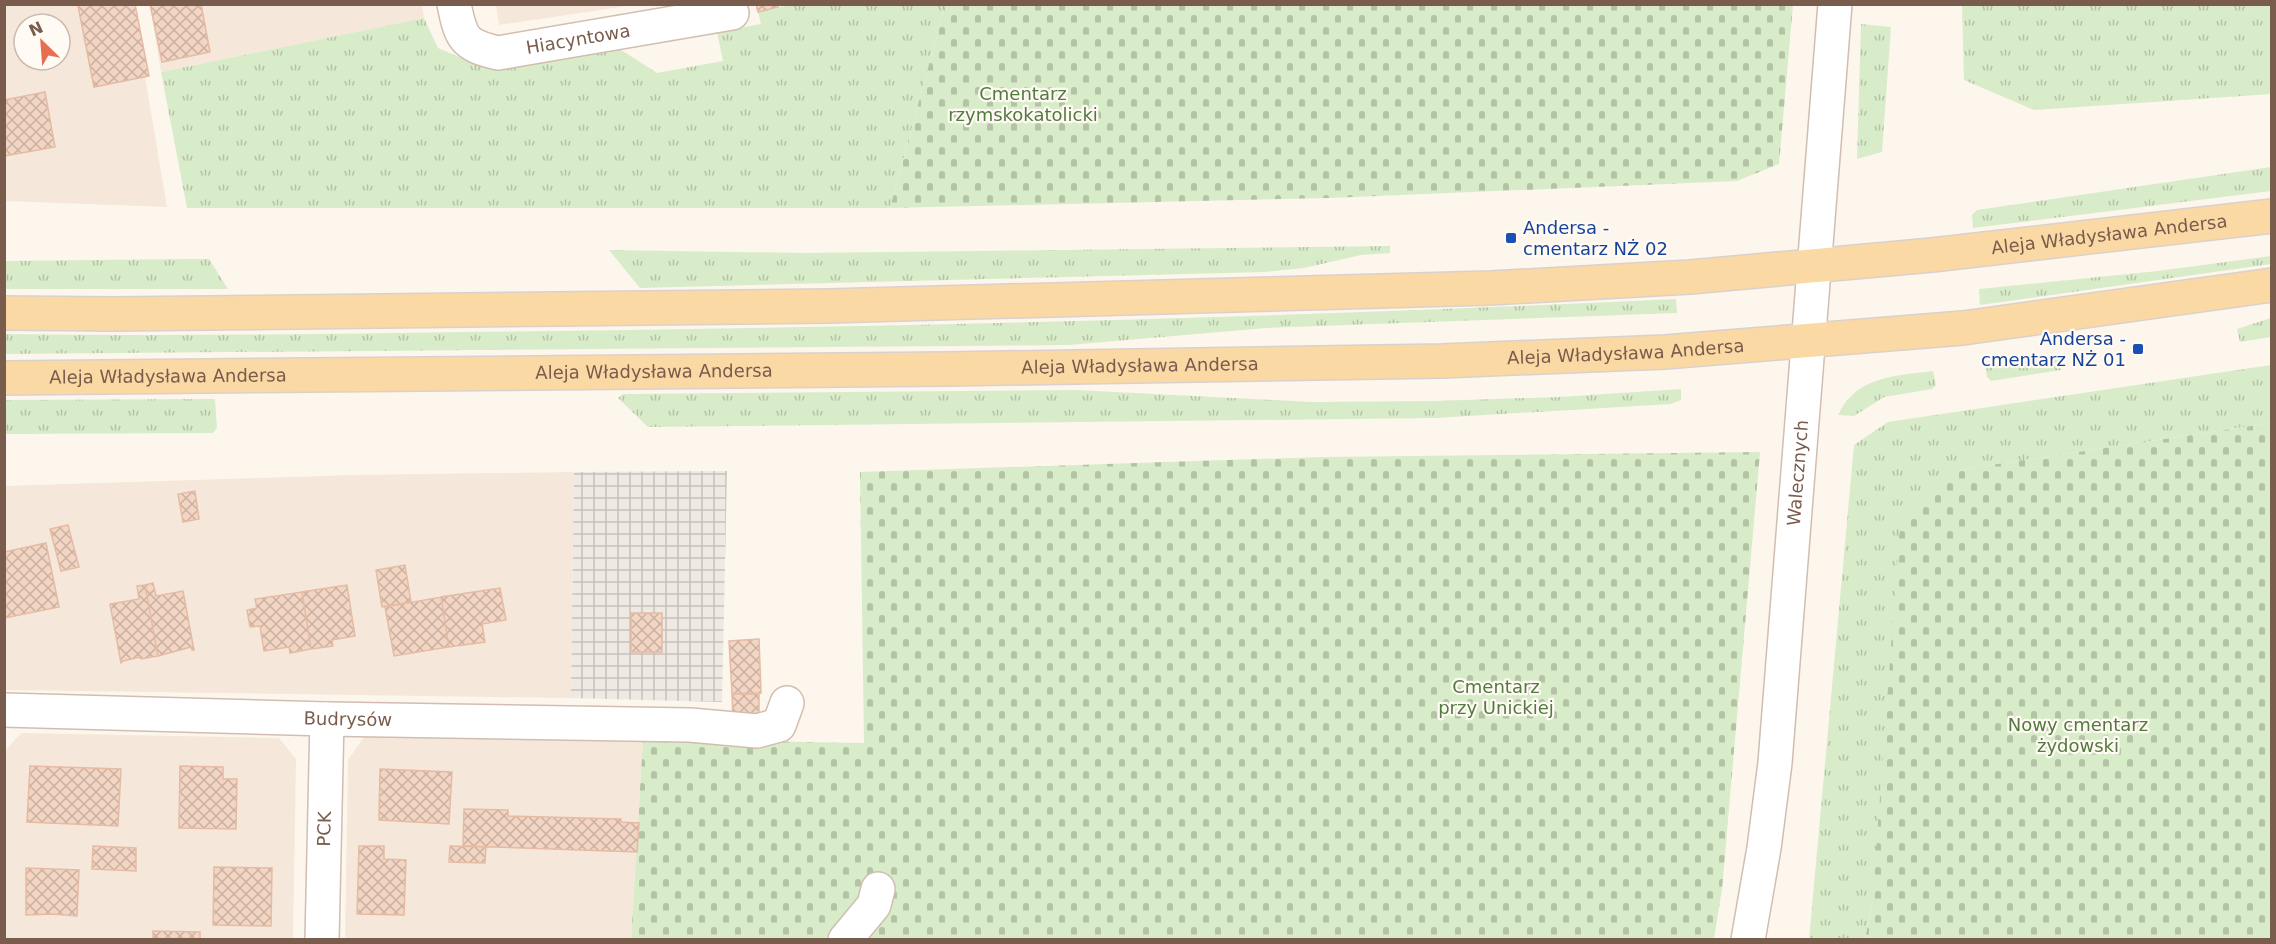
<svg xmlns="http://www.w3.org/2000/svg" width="2276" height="944" font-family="'DejaVu Sans',sans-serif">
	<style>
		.residential { fill: #f5e8da; fill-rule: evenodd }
		.industrial { fill: url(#industrial-grid) }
		.grass { fill: url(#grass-tufts) }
		.cemetery { fill: url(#cemetery-stones) }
		.building { fill: url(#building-cross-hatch); stroke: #e6bba3; stroke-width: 1.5 }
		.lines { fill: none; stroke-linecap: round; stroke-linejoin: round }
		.minor-casing { stroke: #d1beb0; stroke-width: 36 }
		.major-casing { stroke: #dad1cd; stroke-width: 36 }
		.minor { stroke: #fff; stroke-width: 33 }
		.major { stroke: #fbd9a5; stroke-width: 33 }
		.transit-dot { fill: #1a4fb4; stroke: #fffaf3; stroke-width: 2 }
		.labels { text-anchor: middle; stroke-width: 4.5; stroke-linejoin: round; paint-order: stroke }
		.street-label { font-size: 18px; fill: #7a5c4d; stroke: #fffaf3 }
		.park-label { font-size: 18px; fill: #537a41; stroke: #fffaf3 }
		.transit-label { font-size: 18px; fill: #164399; stroke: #fffaf3; text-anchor: start }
	</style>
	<defs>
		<pattern id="industrial-grid" width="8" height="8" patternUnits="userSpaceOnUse" patternTransform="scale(1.5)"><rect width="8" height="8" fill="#efe9e4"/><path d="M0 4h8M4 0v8" fill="none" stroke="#c7c0bb"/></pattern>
		<pattern id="grass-tufts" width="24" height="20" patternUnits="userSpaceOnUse" patternTransform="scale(1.5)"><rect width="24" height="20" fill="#d8ecc9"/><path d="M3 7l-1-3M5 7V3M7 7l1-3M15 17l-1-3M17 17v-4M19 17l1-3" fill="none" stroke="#b4c2a5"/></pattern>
		<pattern id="cemetery-stones" width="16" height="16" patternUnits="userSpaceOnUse" patternTransform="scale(1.5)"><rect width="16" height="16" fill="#d8ecc9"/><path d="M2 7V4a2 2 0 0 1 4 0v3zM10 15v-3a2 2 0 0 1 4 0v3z" fill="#b4c2a5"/></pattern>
		<pattern id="building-cross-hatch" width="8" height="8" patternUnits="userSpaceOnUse" patternTransform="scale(1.5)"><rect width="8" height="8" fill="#f3d5c3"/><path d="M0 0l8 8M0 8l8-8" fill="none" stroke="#cab0a1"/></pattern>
	</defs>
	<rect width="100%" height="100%" fill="#fdf6ec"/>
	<path class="residential" d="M422 4 424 18 161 72 150 5Z
		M496 4H634V5L499 25Z
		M5 5H133L167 207 5 201ZM24 24H60V60H24Z
		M574 472 571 698 5 690 4 486 354 475Z
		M21 733 279 738 296 759 293 939 5 940V751Z
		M366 734 643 739 631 939 345 940 348 760Z"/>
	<path class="industrial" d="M727 471 722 702 571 698 574 472Z"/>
	<path class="grass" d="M794 4 945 5 890 208H187L161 72 424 18 438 48 480 66 618 48 657 73 723 61 717 32 761 24 758 12Z
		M1962 5H2271V94L2034 110 1964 80Z
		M1861 24 1891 27 1882 152 1857 159Z
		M2271 167V191L1973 228 1972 215 1977 210Z
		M1390 246V253L1361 255 1304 268 1264 272 640 288 609 250 803 253Z
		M2271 256V264L1980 305 1979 289 2158 271Z
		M184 259H209L228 289H5V261Z
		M1676 299 1677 313 1266 328 1069 345 4 354 5 334C189 337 374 333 559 331 932 326 1304 317 1676 299Z
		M2271 318V337L2240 342 2237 329Z
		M2059 357 2061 370 1991 381 1987 377 1985 365Z
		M2271 365V423L1958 470 1865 939 1809 940 1854 445 1888 422Z
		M1933 371 1936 385 1932 389 1884 397 1854 416 1838 415C1856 376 1895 376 1933 371Z
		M1681 389V400L1671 404 1435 418 648 427 618 398 623 394 1076 390 1312 402 1434 401 1560 397Z
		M215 399 217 428 213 433 5 434V400Z"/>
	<path class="cemetery" d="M945 5H1793L1779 164 1737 181 1329 198 890 208Z
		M2271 423V939H1865L1872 905 1900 525 1958 470Z
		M1760 452 1722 889 1714 939 631 940 643 739 864 743 860 472 1321 457Z"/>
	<path class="building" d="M85 4H135L149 76 94 87 78 6Z
		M150 4H201L210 52 162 62Z
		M756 4H778V7L758 12Z
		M45 92 55 147 4 156V100Z
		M195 491 199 519 183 522 178 494Z
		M68 525 79 567 61 571 50 529Z
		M46 543 59 607 4 618V552Z
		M405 565 411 602 382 607 376 570Z
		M153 583 156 596 183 591 194 650H192L191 647 158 656 145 585Z
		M145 585 158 656 141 659 140 657 123 661 121 663 110 604 139 599 137 586Z
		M347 585 355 636 332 640 333 646 311 649 302 592Z
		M500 588 506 620 482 624 485 642 449 647 441 597Z
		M302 592 311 649 290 653 289 647 264 651 260 626 250 627 247 610 257 608 255 599Z
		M441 597 449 647 394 656 385 607Z
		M631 613H662V652H631Z
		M759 639 761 693 732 694 729 641Z
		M732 694H759V723H733Z
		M30 766 121 769 118 826 27 822Z
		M180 766 223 767V779H237L236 829 179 828Z
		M380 769 452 772 449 824 379 820Z
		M464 809 508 810V816L621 819V822L639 823 637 852 463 846Z
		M93 846 136 848V871L92 869Z
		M359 846H384V859L406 860 404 915 357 914Z
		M450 846 486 847 485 863 449 862Z
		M214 867 272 868 271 926 213 925Z
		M26 868 79 870 77 916 52 914 26 915Z
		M153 931 200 932V940H153Z"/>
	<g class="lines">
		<g class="minor-casing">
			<g id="minor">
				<path id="s1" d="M454 4C461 39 464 45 498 53L732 13"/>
				<path id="s2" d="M4 710 327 719 690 725 757 731 779 725 787 703"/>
				<path id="s3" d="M322 940 327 719"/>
				<path d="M845 940 874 905 878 889"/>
				<path id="s4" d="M1748 940 1764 848 1775 763 1835 4"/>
			</g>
		</g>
		<g class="major-casing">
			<g id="major">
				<path id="s5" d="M4 313 113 314 829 306 1491 288 1690 277 1932 255 2272 216"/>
				<path id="s6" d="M4 378 948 369 1442 361 1665 352 1963 328 2272 285"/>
			</g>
		</g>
		<use href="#minor" class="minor"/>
		<use href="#major" class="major"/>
	</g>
	<g class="transit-dot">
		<rect x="1505" y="232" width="12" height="12" rx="3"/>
		<rect x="2132" y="343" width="12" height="12" rx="3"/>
	</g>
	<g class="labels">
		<g class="street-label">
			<text dy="6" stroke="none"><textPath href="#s1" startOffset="154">Hiacyntowa</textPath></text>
			<text dy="6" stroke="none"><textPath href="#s5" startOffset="2108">Aleja Władysława Andersa</textPath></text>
			<text dy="6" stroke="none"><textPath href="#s6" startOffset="1622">Aleja Władysława Andersa</textPath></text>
			<text dy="6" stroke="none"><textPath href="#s6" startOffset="1136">Aleja Władysława Andersa</textPath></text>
			<text dy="6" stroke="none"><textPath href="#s6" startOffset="650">Aleja Władysława Andersa</textPath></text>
			<text dy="6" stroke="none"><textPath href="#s6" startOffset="164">Aleja Władysława Andersa</textPath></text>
			<text dy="6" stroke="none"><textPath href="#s4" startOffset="470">Walecznych</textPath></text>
			<text dy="6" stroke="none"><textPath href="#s2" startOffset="344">Budrysów</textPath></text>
			<text dy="6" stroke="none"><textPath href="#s3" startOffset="111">PCK</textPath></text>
		</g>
		<g class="park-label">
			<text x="1023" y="100">Cmentarz<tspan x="1023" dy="21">rzymskokatolicki</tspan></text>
			<text x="1496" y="693">Cmentarz<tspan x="1496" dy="21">przy Unickiej</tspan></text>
			<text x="2078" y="731">Nowy cmentarz<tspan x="2078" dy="21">żydowski</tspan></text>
		</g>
		<g class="transit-label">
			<text x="1523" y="234">Andersa -<tspan x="1523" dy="21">cmentarz NŻ 02</tspan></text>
			<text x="2126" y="345" text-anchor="end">Andersa -<tspan x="2126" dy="21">cmentarz NŻ 01</tspan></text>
		</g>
	</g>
	<rect width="2276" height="944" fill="none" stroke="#7a5c4d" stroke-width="12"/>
	<g transform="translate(42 42) rotate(335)"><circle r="28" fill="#fffaf3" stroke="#cabbb1" stroke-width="1.5"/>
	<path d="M0-4.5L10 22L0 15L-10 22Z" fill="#e76f51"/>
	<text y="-9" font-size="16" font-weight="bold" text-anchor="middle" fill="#7a5c4d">N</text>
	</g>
</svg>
